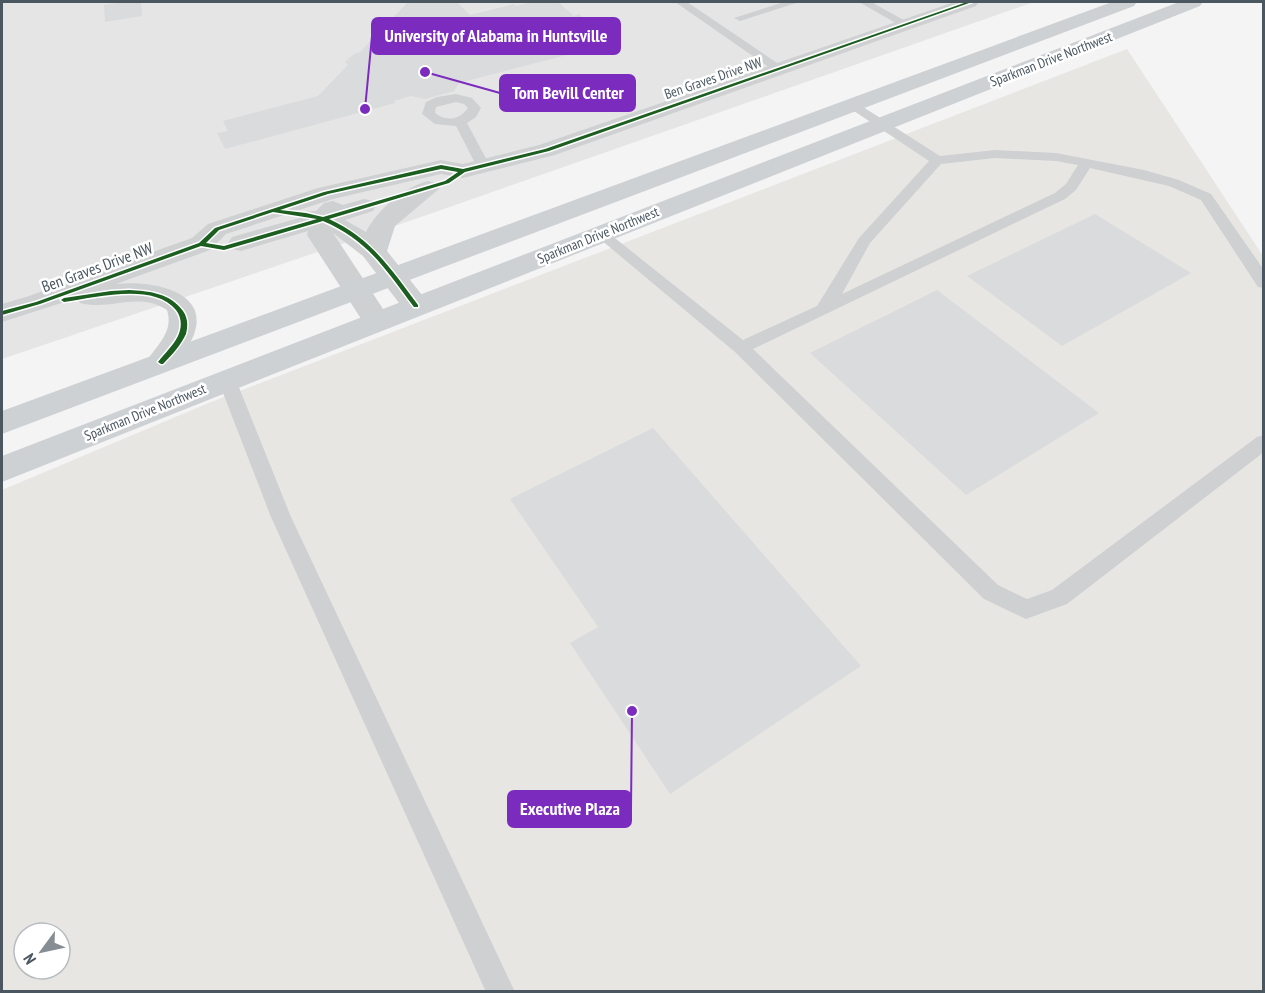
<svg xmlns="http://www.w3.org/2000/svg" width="1265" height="993" font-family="'PT Sans Narrow',sans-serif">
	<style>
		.commercial { fill: #e8e6e3; fill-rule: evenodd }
		.education { fill: #e6e5e6 }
		.building { fill: #dadbdc }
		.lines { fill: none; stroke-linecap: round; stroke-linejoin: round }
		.service { fill: #ced0d2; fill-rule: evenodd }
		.minor { fill: #ced0d2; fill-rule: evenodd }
		.secondary { fill: #ced1d4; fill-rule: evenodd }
		.cycleway-casing { stroke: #fff; stroke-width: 3 }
		.cycleway { fill: #1b5e20; fill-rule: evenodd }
		.labels { text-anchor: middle; stroke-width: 5; stroke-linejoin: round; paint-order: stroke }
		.far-street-label { font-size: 14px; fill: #4a5761; stroke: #fff }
		.street-label { font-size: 16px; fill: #4a5761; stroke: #fff }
		.leader { fill: none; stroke: #7b2cbf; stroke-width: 2 }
		.callout-dot { fill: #7b2cbf; stroke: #fff; stroke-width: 2 }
		.callout { fill: #7b2cbf; stroke: #7b2cbf; stroke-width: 2 }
		.callout-label { font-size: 18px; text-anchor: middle; font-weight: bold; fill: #fff }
	</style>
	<rect width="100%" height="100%" fill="#f4f4f4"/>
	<path class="commercial" d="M1127 49 1263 256V991L2 992V490L211 402ZM24 933H60V969H24Z"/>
	<path class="education" d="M2 2H1034L424 216 2 359Z"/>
	<path class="building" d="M123 2H141L142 16 105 22 104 5Z
		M408 2H457L470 15 514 4 516 6 533 2H558L574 16 579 14 613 43 459 83 454 91 425 99 411 96 394 101 395 103 225 149 217 133 228 131 223 121 318 96 348 65 345 62 354 54 360 52Z
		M1095 214 1191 273 1062 346 967 276Z
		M937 290 1099 413 966 495 810 353Z
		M653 428 861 666 670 794 570 643 598 627 510 499Z"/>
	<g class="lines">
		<path class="service" d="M675 2H687L786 69 784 72H776Z
			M784 2H799L740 21 734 18Z
			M859 2H871L911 24 905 27 901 26Z
			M456 94 472 98 481 108 476 117 467 123 490 166 488 169H478L456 126 435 124 422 114 426 102 437 97ZM456 102 464 104 468 108C459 120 447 122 435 113L436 107Z
			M852 100 940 156 995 150 1056 153 1144 170 1179 180 1211 194 1264 270V288L1258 287 1201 200 1169 186 1090 168 1076 190 1065 199 753 349 998 585 1027 599 1052 590 1257 437 1264 435V452L1067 604 1026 619 984 599 735 352 594 234 601 229 606 231 743 340 817 306 859 238 929 161 848 107 846 104ZM995 158 1056 161 1078 165 1066 184 1055 193 842 294 870 243 941 164Z
			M227 374 233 376 236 380 291 517 515 992H486L271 517 218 380 221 376Z"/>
		<path class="minor" d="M954 2H979L976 6 555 155 463 178 441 174 333 199 226 234 210 250 116 284C154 280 219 292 189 345 184 353 177 366 169 370 162 373 157 371 151 369L146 362C157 345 174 332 167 310 139 291 110 311 80 303L77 298 2 322V304L29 296 192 238 208 224 318 188 441 160 463 164 539 145Z
			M428 181 436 183 440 188 395 226 387 251 426 300 430 306 426 312 416 315 406 312 363 256 333 233 391 321 387 328 377 330 367 328 307 235 308 231 241 251 232 249 228 243 232 237 299 218 302 212 316 211 324 203 333 201 343 205 364 199 373 201 376 206 373 211 345 220 366 232C377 210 404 187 428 181Z"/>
		<path class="secondary" d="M1112 2H1137L1134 6 2 434V411Z
			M1179 2H1203L1200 6 2 482V456Z"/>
		<g class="cycleway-casing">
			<path id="cycleway" d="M967 2H972L549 151 465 172 449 183 329 219C371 238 391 269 418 305V307H414C386 270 368 240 323 221L224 250 201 246 40 304 2 315V311L36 302 199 243 215 228 324 192 441 165 463 169 545 149ZM441 169 458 172 445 181 323 217 306 213 280 210 328 194ZM273 212 317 219 224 246 206 243 219 230Z
				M129 290C149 291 170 293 183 311 188 318 188 326 186 334 181 345 172 355 163 364H161L158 362C164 354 173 346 178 336 182 327 182 318 176 310 153 282 95 298 64 302L61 300 64 298 111 291Z"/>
		</g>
		<use href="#cycleway" class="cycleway"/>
	</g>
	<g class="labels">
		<g class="far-street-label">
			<text transform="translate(1051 59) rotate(-21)" y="5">Sparkman Drive Northwest</text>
			<text transform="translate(713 78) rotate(-19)" y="5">Ben Graves Drive NW</text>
			<text transform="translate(598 235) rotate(-22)" y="5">Sparkman Drive Northwest</text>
			<text transform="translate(145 412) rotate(-22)" y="5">Sparkman Drive Northwest</text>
		</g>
		<g class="street-label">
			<text transform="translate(97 267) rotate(-20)" y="6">Ben Graves Drive NW</text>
		</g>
	</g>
	<path class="leader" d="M365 109L372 36M425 72L500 93M632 711L631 809"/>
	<g class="callout-dot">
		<circle cx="365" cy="109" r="6"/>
		<circle cx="425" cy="72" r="6"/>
		<circle cx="632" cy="711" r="6"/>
	</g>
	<g class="callout">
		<rect x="372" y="18" width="248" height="36" rx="6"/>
		<rect x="500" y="75" width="135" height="36" rx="6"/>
		<rect x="508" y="791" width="123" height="36" rx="6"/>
	</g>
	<g class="callout-label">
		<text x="496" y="42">University of Alabama in Huntsville</text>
		<text x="568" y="99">Tom Bevill Center</text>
		<text x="570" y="815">Executive Plaza</text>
	</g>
	<rect width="1265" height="993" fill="none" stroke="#4a5761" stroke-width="6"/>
	<g transform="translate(42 951) rotate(237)"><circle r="28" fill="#ffffff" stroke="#b7bcc0" stroke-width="1.5"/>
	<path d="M0-4.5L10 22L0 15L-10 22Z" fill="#868e94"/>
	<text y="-9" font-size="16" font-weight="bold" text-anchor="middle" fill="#4a5761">N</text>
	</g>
</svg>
